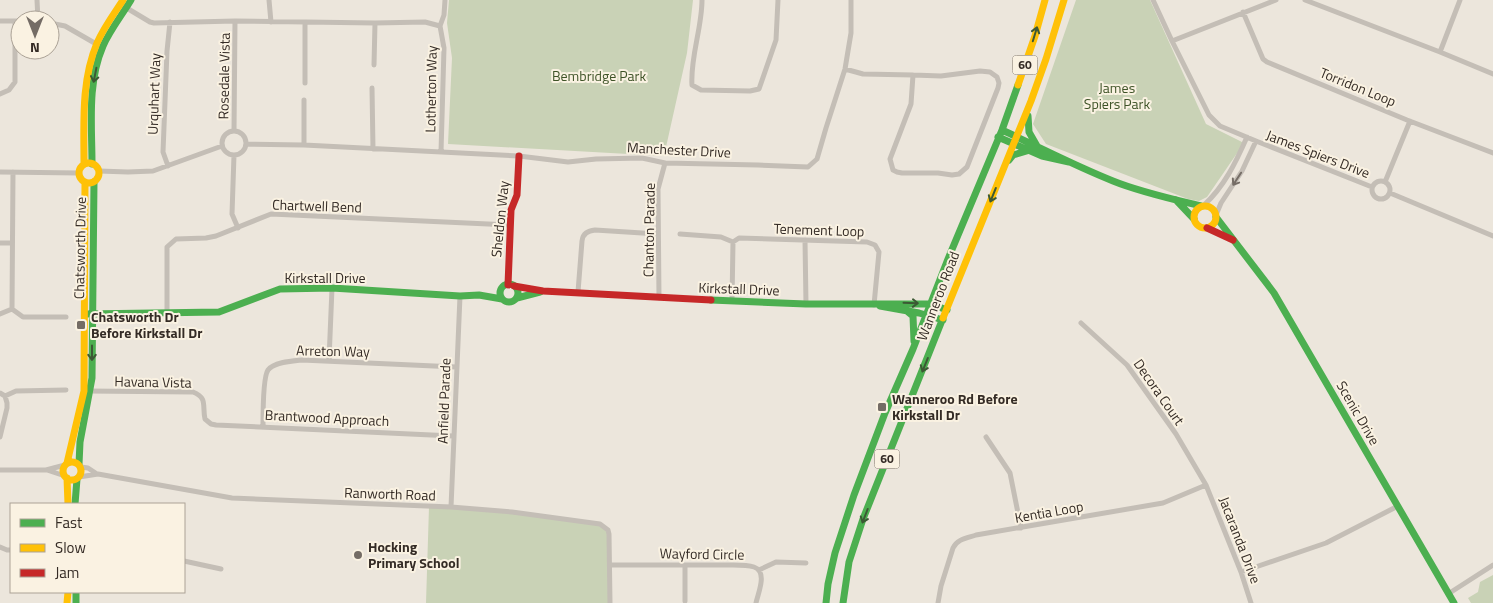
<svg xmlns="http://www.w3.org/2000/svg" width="1493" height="603" font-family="'Titillium Web',sans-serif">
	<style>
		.green { fill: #c9d2b6 }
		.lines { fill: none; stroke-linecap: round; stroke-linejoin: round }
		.street { stroke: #c4beb6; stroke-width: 5 }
		.fast { stroke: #4caf50; stroke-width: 7 }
		.slow { stroke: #ffc107; stroke-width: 7 }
		.jam { stroke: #c62828; stroke-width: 7 }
		.oneway { stroke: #3c5934 }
		.oneway2 { stroke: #756d66 }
		.poi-dot { fill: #746c65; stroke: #faf2e2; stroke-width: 2 }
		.labels { text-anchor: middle; stroke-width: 4; stroke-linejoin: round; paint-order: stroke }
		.shield { fill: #faf2e2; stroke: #6f675e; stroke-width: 1 }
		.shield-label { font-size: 12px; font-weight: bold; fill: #342b25 }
		.street-label { font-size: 14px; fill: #342b25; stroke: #faf2e2 }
		.park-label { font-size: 14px; fill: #3e5327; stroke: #faf2e2 }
		.poi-label { font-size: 14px; font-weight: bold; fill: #342b25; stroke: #faf2e2; text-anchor: start }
	</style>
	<rect width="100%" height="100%" fill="#ece6dc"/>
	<path class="green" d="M449 0H693L687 53 664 156 448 144 452 58 447 23Z
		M1076 0H1150L1206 124 1244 143 1207 197 1199 201 1188 199 1046 144 1033 124Z
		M429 507 512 512 600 524 608 530 610 603H426Z
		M1493 575V603H1471L1468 598 1478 592 1480 582Z"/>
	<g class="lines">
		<path class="street" d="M37 0 38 20
			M269 0 271 22
			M702 0C702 28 690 58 692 85L701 90 750 91 759 89 776 40 778 0
			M1153 0 1172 41 1209 115 1220 126 1256 141 1372 187
			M1305 0 1440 52 1493 74
			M125 7 150 22 154 23 235 21 375 23 425 22 440 26 444 48 441 152
			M1243 12 1263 59 1267 62 1407 120 1493 153
			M0 21H20
			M50 23 65 26 98 45
			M440 26 444 15 445 0
			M1172 41 1276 0
			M1440 52 1460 0
			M374 65 375 23
			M845 69 863 74 913 75 941 76 980 71 990 72 997 77 999 83 998 88 967 167 959 174 952 175 938 173H902L897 172 893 170 890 159 911 104 913 75
			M305 83V22
			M372 88 373 149
			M0 94 9 90 15 82V21
			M304 100V145
			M234 131 235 21
			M222 143a12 12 0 1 1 24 0a12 12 0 1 1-24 0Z
			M246 144 304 145 519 156 568 162 596 159 642 158 665 163 758 165 808 167 817 159 826 128 845 69 851 33V0
			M234 155 232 214 238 228
			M168 166 163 152 167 51 170 22
			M99 171 128 172 153 171 222 146
			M0 172 79 173
			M1372 190a9 9 0 1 1 18 0a9 9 0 1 1-18 0Z
			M1385 182 1410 121
			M1390 193 1493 236
			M1204 205C1224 187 1236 162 1247 137
			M1216 215 1221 203 1242 171 1256 141
			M680 234 721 237 733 242
			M805 240 806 304
			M0 243H12
			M578 292 582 241C583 233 588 231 595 230L658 234
			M659 298 658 189 665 163
			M732 301 733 242 739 238 867 242 875 245 879 252 874 305
			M12 309 23 317H66
			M167 312V247L176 239 206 238 216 236 271 214 510 225
			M0 314 12 309 13 172
			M1081 323 1127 365 1176 434 1206 485 1241 572 1251 603
			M329 360 332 288
			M87 391 193 392C208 398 202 406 205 419L211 424 216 425 453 436
			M0 393 5 396 7 403V408L0 437
			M5 396 16 391 66 390
			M263 426C263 416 263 377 268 370 274 362 292 361 302 360L456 367
			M986 437 1010 473 1021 528
			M81 467 88 468 97 474
			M0 470H46L65 465
			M47 470 65 476
			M79 477 98 474 232 498 451 507 512 512 600 524 608 530 609 534 610 603
			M451 507 460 296
			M0 547 7 550H11
			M184 561 221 569
			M610 565H733C740 565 748 565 754 567 768 572 758 593 756 603
			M685 565V601
			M759 570 776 562 806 563
			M1241 572 1326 543 1398 506
			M1448 594 1493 565
			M938 603 941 586 953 548C957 539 967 538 976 535L1163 503 1206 485"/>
		<path class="fast" d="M1028 116 1029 132 1037 146
			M1002 130C1039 147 1075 166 1113 181 1140 192 1172 199 1201 206
			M998 137 1042 156 1069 162
			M1009 160 1013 155 1030 150
			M92 164C92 125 87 83 103 46 110 30 122 15 131 0
			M1176 200 1194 219
			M1216 217 1274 293 1454 603
			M500 293a9 9 0 1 1 18 0a9 9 0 1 1-18 0Z
			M517 298 540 292
			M711 300 806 304H931L947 310
			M880 306 919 313 943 320
			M907 311 913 316 914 341
			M85 314 219 312 280 289 332 288 460 296 479 295 502 299
			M79 464 80 442 92 378 94 182
			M75 504 77 479
			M76 592V603
			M826 603 828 584 835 553 854 495 885 413 913 349 948 259 1002 130 1018 85
			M843 603 849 562 863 519 943 318"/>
		<path class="slow" d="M1018 85 1035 36 1045 0
			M79 173a10 10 0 1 1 20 0a10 10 0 1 1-20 0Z
			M84 164C84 123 81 81 97 43 104 27 114 14 123 0
			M1194 217a11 11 0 1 1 22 0a11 11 0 1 1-22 0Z
			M943 318 1031 101 1046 59 1064 0
			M63 471a9 9 0 1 1 18 0a9 9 0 1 1-18 0Z
			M67 463 84 391 85 182
			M67 478 68 504
			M67 603 68 592"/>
		<path class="jam" d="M1207 228 1233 240
			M508 285 511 210 517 195 519 156
			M514 286 543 291 711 300"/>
	</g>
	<defs><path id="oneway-shaft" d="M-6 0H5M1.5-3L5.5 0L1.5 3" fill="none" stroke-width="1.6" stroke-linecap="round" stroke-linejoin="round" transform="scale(1.25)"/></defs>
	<g class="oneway">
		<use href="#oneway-shaft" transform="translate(1035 34) rotate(-73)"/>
		<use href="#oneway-shaft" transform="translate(95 75) rotate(101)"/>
		<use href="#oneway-shaft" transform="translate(993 195) rotate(112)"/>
		<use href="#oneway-shaft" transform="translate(911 303) rotate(2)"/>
		<use href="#oneway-shaft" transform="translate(92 353) rotate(90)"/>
		<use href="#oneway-shaft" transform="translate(925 365) rotate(112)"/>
		<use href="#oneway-shaft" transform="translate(865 516) rotate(111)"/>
	</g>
	<use class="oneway2" href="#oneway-shaft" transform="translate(1237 179) rotate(123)"/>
	<g class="poi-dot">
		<rect x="76" y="320" width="10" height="10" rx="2.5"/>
		<rect x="877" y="402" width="10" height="10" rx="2.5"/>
		<circle cx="358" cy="555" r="5"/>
	</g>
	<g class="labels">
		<g class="shield">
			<rect x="1012.5" y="55.5" width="25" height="19" rx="4"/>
			<rect x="874.5" y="449.5" width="25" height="19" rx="4"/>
		</g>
		<g class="shield-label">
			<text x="1025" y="69">60</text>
			<text x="887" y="463">60</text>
		</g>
		<g class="street-label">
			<text transform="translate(224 76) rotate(-89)" y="5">Rosedale Vista</text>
			<text transform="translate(1358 87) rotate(22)" y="5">Torridon Loop</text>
			<text transform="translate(431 89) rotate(-89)" y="5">Lotherton Way</text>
			<text transform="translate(154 94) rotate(-88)" y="5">Urquhart Way</text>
			<text transform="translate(679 150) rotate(3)" y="5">Manchester Drive</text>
			<text transform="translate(1318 154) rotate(21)" y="5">James Spiers Drive</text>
			<text transform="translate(317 206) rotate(2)" y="5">Chartwell Bend</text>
			<text transform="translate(500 219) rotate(-84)" y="5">Sheldon Way</text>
			<text transform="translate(649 230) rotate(-89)" y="5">Chanton Parade</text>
			<text transform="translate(819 230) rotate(2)" y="5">Tenement Loop</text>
			<text transform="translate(80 248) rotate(-89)" y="5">Chatsworth Drive</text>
			<text x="325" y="283">Kirkstall Drive</text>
			<text transform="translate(739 289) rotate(2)" y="5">Kirkstall Drive</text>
			<text transform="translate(938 296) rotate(-69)" y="5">Wanneroo Road</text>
			<text transform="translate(333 351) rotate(1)" y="5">Arreton Way</text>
			<text transform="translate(153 382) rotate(1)" y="5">Havana Vista</text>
			<text transform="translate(1159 392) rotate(55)" y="5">Decora Court</text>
			<text transform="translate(444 401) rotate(-88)" y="5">Anfield Parade</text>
			<text transform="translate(1358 413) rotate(60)" y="5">Scenic Drive</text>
			<text transform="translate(327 418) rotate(3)" y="5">Brantwood Approach</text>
			<text transform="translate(390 494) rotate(2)" y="5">Ranworth Road</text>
			<text transform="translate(1049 512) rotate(-10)" y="5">Kentia Loop</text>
			<text transform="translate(1240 540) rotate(69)" y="5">Jacaranda Drive</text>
			<text transform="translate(702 554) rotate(1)" y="5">Wayford Circle</text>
		</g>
		<g class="park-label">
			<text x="599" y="81">Bembridge Park</text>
			<text x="1117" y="93">James<tspan x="1117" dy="16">Spiers Park</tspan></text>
		</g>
		<g class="poi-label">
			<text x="91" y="322">Chatsworth Dr<tspan x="91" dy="16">Before Kirkstall Dr</tspan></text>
			<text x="892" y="404">Wanneroo Rd Before<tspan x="892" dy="16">Kirkstall Dr</tspan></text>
			<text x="368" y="552">Hocking<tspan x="368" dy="16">Primary School</tspan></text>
		</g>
	</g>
	<rect x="10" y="503" width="175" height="90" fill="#faf2e2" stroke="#aba296"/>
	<rect x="20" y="519" width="25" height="8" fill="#4caf50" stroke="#aba296"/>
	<text x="55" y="528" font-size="15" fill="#342b25">Fast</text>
	<rect x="20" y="544" width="25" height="8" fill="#ffc107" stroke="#aba296"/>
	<text x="55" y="553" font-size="15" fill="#342b25">Slow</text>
	<rect x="20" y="569" width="25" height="8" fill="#c62828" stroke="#aba296"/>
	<text x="55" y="578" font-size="15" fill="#342b25">Jam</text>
	<g transform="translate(35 35) rotate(180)"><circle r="24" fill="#faf2e2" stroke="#aba296"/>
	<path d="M0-4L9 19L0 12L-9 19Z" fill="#746c65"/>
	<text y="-8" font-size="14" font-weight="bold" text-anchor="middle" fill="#342b25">N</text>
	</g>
</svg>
